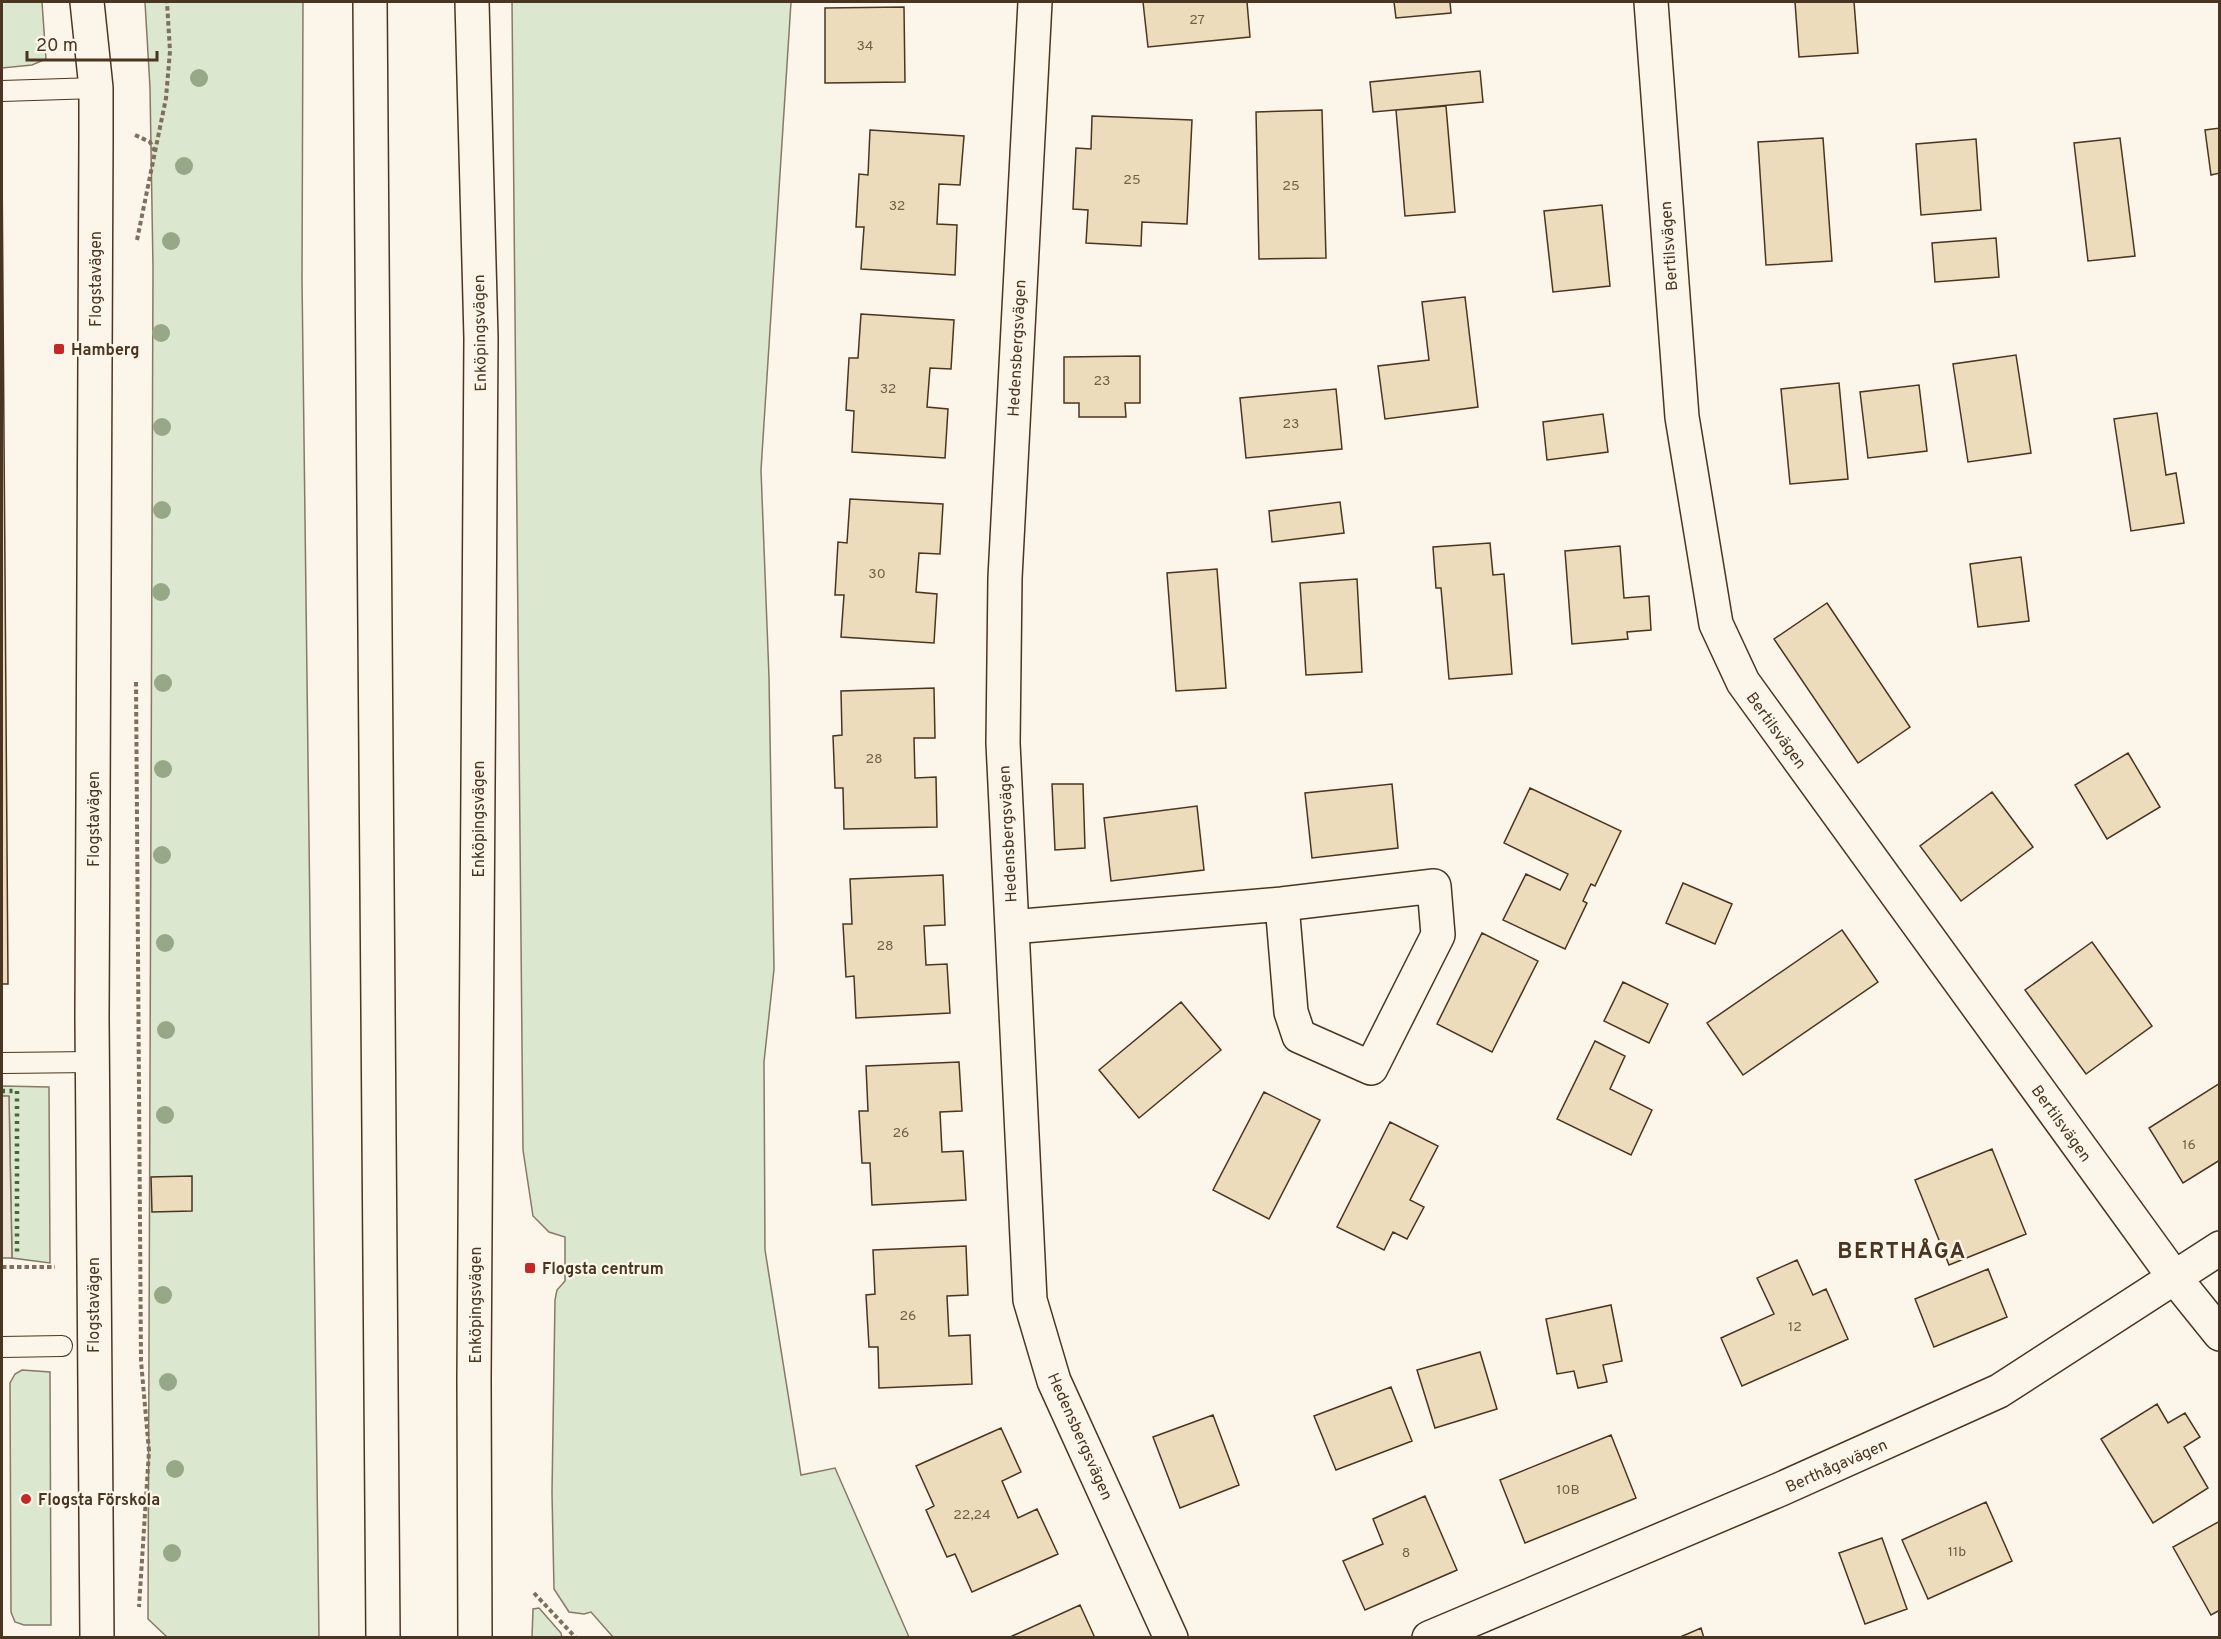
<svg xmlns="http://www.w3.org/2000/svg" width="2221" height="1639" font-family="Overpass,sans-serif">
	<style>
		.green { fill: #dce7d0; stroke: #887966; stroke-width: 1.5 }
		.parking { fill: #ede7d9; stroke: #887966; stroke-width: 1.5 }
		.building { fill: #ecdcbc; stroke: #4a3520; stroke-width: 1.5 }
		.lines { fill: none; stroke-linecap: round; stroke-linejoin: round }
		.service-casing { stroke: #4a3520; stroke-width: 22 }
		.minor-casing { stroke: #4a3520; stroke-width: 36 }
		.primary-casing { stroke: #4a3520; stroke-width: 36 }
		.path { stroke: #7f6f5c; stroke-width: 4; stroke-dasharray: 4.5 3; stroke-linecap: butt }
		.service { stroke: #fbf6e9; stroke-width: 20 }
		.minor { stroke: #fbf6e9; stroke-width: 33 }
		.primary { stroke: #fbf6e9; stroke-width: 33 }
		.hedge { stroke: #436837; stroke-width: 4.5; stroke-dasharray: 3 4.5; stroke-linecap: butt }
		.tree { fill: #96a887 }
		.poi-dot { fill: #c62828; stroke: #fbf6e9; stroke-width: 2 }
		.labels { text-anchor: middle; stroke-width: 4.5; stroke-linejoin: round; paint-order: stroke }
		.number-label { font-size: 14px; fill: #725f47 }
		.street-label { font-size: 16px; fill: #4a3520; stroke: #fbf6e9 }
		.poi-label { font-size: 16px; font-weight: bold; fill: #4a3520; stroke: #fbf6e9; text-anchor: start }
		.district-label { font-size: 22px; font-weight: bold; letter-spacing: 1.5px; fill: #4a3520; stroke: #fbf6e9 }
	</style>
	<rect width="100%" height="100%" fill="#fbf6e9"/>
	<path class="green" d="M2 2H42L46 59 32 65 2 68Z
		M145 2H303L302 279 319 1637H167L148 1619 153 268 150 88Z
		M512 2H791L761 470 769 677 774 969 764 1062 765 1250 801 1475 835 1468 909 1637H613L591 1612 584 1614 569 1612 554 1589 552 1493 555 1300 557 1290 565 1281V1237L549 1232 533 1216 523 1150Z
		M2 1086 49 1087 50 1263 12 1258 9 1097 2 1096Z
		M22 1370 50 1372 51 1625H24L15 1622 11 1612 10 1383 15 1374Z
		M539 1608 561 1633 562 1637H532L533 1609Z"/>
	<path class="parking" d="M2 1096H9L12 1258H2Z"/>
	<path class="building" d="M1143 2H1247L1250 37 1148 47Z
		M1394 2H1450L1451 13 1396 18Z
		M1795 2H1854L1858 53 1799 57Z
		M904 7 905 82 825 83V8Z
		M1480 71 1483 102 1373 112 1370 82Z
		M1446 106 1455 212 1405 216 1396 110Z
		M1322 110 1326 258 1259 259 1256 112Z
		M1092 116 1192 120 1187 224 1142 222 1141 246 1086 243 1088 210 1073 209 1076 148 1091 149Z
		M2220 128V173L2211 175 2205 130Z
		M870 130 964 136 960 185 939 184 937 224 957 225 955 275 861 269 864 227H856L859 174 868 175Z
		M1823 138 1832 261 1766 265 1758 142Z
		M2120 138 2135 256 2088 261 2074 143Z
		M1976 139 1981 210 1921 215 1916 144Z
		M2 162 8 984H2Z
		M1602 205 1610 286 1553 292 1544 211Z
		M1996 238 1999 277 1935 282 1932 243Z
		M1465 297 1478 407 1385 419 1378 366 1429 360 1422 302Z
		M861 314 954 320 951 369 930 368 927 407 948 409 945 458 852 452 854 411 846 410 849 358H858Z
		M2016 355 2031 453 1968 462 1953 364Z
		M1140 356V403H1125L1126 417H1079V403H1064V357Z
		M1839 383 1848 479 1790 484 1781 389Z
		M1919 385 1927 451 1868 458 1860 392Z
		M1336 389 1342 449 1246 458 1240 398Z
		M2157 413 2166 475 2176 473 2184 523 2131 531 2114 419Z
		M1603 414 1608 452 1547 460 1543 422Z
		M850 499 943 504 940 554 919 553 916 592 937 594 934 643 841 637 844 595H835L838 542 847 543Z
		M1340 502 1344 533 1272 542 1269 511Z
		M1490 543 1493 575 1504 574 1512 674 1449 679 1441 588H1436L1433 547Z
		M1620 546 1624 598 1649 596 1651 630 1627 632 1628 639 1572 644 1565 551Z
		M2021 557 2029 621 1978 627 1970 564Z
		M1217 569 1226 688 1176 691 1167 573Z
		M1357 579 1362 672 1306 675 1300 583Z
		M1827 603 1910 727 1858 763 1774 639Z
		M934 688 935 738H914L915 778 936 777 937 827 844 829 843 788H835L833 736 842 735 841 691Z
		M2128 753 2160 807 2107 839 2075 785Z
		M1052 784H1083L1085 848 1055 850Z
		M1392 784 1398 848 1312 858 1305 793Z
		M1530 788 1621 831 1595 886 1591 884 1583 901 1587 903 1565 949 1503 920 1526 874 1560 890 1568 874 1504 843Z
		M1992 792 2033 847 1961 901 1920 846Z
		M1197 806 1204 870 1111 881 1104 818Z
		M943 875 945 925 924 926 926 965 947 964 950 1013 856 1018 854 976 846 977 843 924H852L850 879Z
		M1683 883 1732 904 1715 944 1666 923Z
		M1842 930 1878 982 1743 1075 1707 1023Z
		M1482 933 1538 961 1492 1052 1437 1024Z
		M2092 942 2152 1026 2086 1074 2025 990Z
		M1623 982 1668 1004 1649 1043 1604 1021Z
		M1181 1002 1221 1050 1139 1118 1099 1070Z
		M1595 1041 1625 1056 1610 1089 1652 1110 1631 1155 1557 1119Z
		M959 1062 962 1111 940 1112 942 1152 963 1151 966 1200 872 1205 870 1163H862L859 1111H868L866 1066Z
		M2220 1083V1160L2183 1183 2149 1128Z
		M1264 1092 1320 1120 1269 1219 1213 1190Z
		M1390 1122 1438 1146 1410 1200 1424 1207 1407 1239 1393 1232 1384 1250 1337 1227Z
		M1992 1149 2026 1234 1949 1265 1915 1180Z
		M192 1176V1211L152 1212 151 1177Z
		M966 1246 968 1295 947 1296 949 1336 970 1335 972 1384 879 1388 878 1347H869L866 1295 875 1294 873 1250Z
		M1797 1260 1813 1295 1826 1289 1848 1339 1742 1386 1721 1338 1774 1314 1757 1278Z
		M1988 1269 2007 1317 1934 1347 1915 1299Z
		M1611 1305 1622 1361 1603 1365 1607 1382 1578 1388 1574 1371 1557 1374 1546 1319Z
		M1480 1352 1497 1409 1435 1428 1417 1370Z
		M1391 1387 1412 1441 1336 1470 1314 1416Z
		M2157 1404 2168 1423 2185 1413 2200 1437 2184 1447 2208 1488 2153 1523 2101 1439Z
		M1213 1415 1239 1485 1180 1508 1153 1437Z
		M1001 1428 1021 1472 1002 1481 1018 1518 1037 1509 1058 1554 972 1592 955 1554 947 1557 926 1510 934 1506 916 1466Z
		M1611 1435 1636 1498 1525 1543 1500 1480Z
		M1425 1496 1457 1570 1365 1610 1343 1561 1383 1544 1373 1519Z
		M1986 1502 2012 1561 1928 1599 1902 1540Z
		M2220 1521V1610L2211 1615 2173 1547Z
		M1882 1538 1907 1609 1865 1624 1839 1553Z
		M1080 1605 1095 1638H1008Z
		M1701 1628 1704 1638H1678Z"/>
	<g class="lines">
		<g class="service-casing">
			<path id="service" d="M2 91 96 88
				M2 1063 92 1062
				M2 1347 62 1346"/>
		</g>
		<g class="minor-casing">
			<path id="minor" d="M87 2 96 88V139L92 1018 97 1638
				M1035 2 1005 578 1003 743 1030 1300 1054 1381 1171 1638
				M1651 2 1682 417 1716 624 1743 682 2174 1277 2220 1334
				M1012 927 1282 904 1434 886 1438 935 1371 1068 1299 1036 1291 1012 1282 904
				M1429 1638 1781 1489 1999 1391 2220 1248"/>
		</g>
		<g class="primary-casing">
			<path id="primary" d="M370 2 383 1638
				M472 2 481 338 474 1380 475 1638"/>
		</g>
		<path class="path" d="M135 135 150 142 154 150
			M137 240 166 98 170 51 167 2
			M136 682 141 1361 149 1451 139 1607
			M2 1267H55
			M534 1593 576 1638"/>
		<use href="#service" class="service"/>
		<use href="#minor" class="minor"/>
		<use href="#primary" class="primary"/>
		<path class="hedge" d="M2 1091H17V1256"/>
	</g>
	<g class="tree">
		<circle cx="199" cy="78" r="9"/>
		<circle cx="184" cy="166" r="9"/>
		<circle cx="171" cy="241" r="9"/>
		<circle cx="161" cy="333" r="9"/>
		<circle cx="162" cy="427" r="9"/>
		<circle cx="162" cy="510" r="9"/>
		<circle cx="161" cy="592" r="9"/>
		<circle cx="163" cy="683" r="9"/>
		<circle cx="163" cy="769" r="9"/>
		<circle cx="162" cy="855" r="9"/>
		<circle cx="165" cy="943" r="9"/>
		<circle cx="166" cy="1030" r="9"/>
		<circle cx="165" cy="1115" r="9"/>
		<circle cx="163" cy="1295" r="9"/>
		<circle cx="168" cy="1382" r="9"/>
		<circle cx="175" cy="1469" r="9"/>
		<circle cx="172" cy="1553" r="9"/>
	</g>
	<g class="poi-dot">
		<rect x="53" y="343" width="12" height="12" rx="3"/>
		<rect x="524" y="1262" width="12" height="12" rx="3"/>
		<circle cx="26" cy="1499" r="6"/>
	</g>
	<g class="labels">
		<g class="number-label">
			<text x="1197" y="24">27</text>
			<text x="865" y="50">34</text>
			<text x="1132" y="184">25</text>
			<text x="1291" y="190">25</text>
			<text x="897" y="210">32</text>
			<text x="1102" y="385">23</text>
			<text x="888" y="393">32</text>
			<text x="1291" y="428">23</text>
			<text x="877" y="578">30</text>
			<text x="874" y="763">28</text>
			<text x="885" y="950">28</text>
			<text x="901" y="1137">26</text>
			<text x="2189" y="1149">16</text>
			<text x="908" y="1320">26</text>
			<text x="1795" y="1331">12</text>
			<text x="1568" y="1494">10B</text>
			<text x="972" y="1519">22,24</text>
			<text x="1957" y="1556">11b</text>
			<text x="1406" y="1557">8</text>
		</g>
		<g class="street-label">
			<text transform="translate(1668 246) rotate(-94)" y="6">Bertilsvägen</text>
			<text transform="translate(95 279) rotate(-90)" y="6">Flogstavägen</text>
			<text transform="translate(479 333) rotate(-91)" y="6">Enköpingsvägen</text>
			<text transform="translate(1016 348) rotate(-87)" y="6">Hedensbergsvägen</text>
			<text transform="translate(1777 730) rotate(54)" y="6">Bertilsvägen</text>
			<text transform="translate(93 819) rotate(-90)" y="6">Flogstavägen</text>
			<text transform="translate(478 819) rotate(-90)" y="6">Enköpingsvägen</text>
			<text transform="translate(1007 834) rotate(-93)" y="6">Hedensbergsvägen</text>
			<text transform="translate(2062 1123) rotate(54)" y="6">Bertilsvägen</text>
			<text transform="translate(93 1305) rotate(-90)" y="6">Flogstavägen</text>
			<text transform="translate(475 1305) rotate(-90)" y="6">Enköpingsvägen</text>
			<text transform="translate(1081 1436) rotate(66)" y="6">Hedensbergsvägen</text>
			<text transform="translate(1836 1465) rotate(-24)" y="6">Berthågavägen</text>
		</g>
		<g class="poi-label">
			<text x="71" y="355">Hamberg</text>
			<text x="542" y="1274">Flogsta centrum</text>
			<text x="38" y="1505">Flogsta Förskola</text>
		</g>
		<g class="district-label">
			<text x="1902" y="1258">BERTHÅGA</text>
		</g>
	</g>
	<rect width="2221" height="1639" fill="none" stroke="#4a3520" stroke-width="6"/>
	<path d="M27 51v9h130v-9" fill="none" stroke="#4a3520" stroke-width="3"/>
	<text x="36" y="51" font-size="18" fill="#4a3520" stroke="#fbf6e9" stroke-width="4.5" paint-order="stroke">20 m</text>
</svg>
